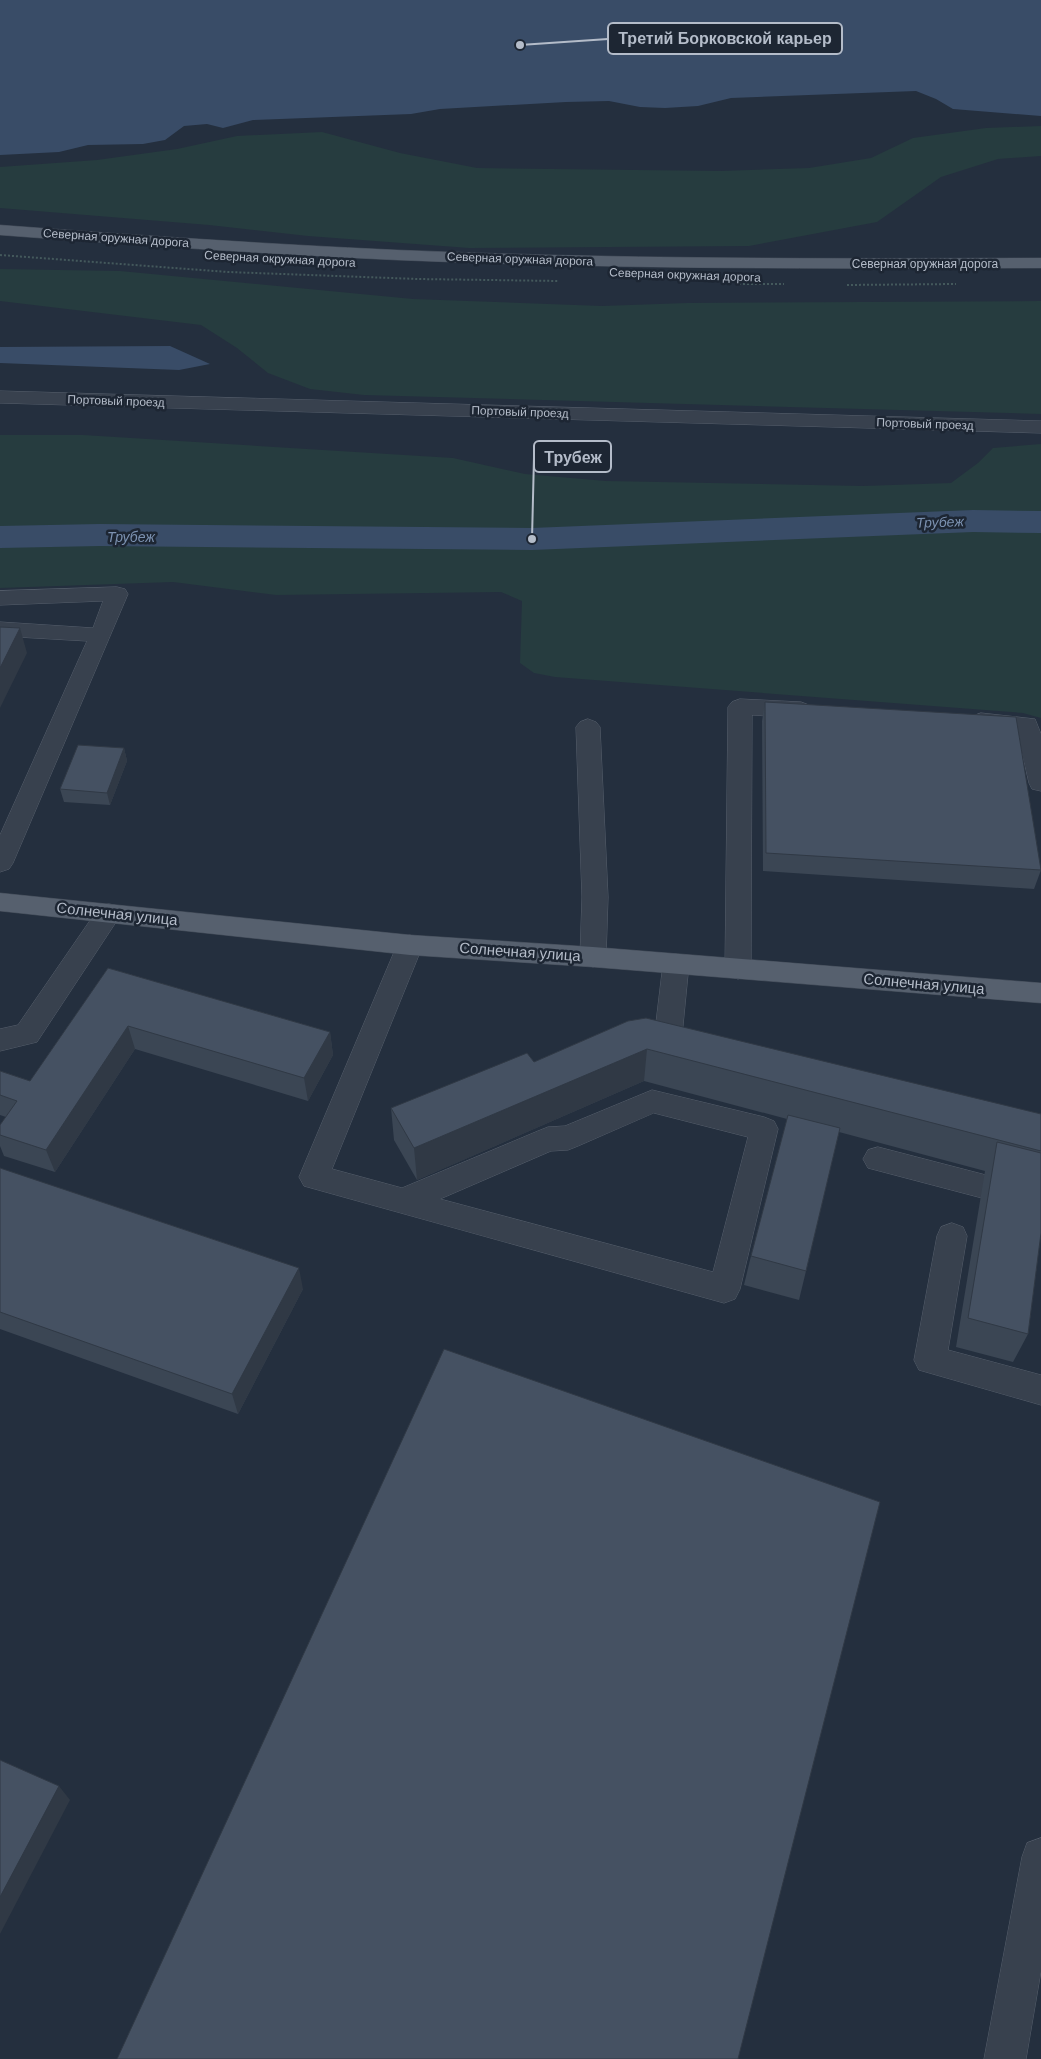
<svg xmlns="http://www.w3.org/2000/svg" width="1041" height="2059" font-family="Arial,sans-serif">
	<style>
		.green { fill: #263c3f }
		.water { fill: #394c67 }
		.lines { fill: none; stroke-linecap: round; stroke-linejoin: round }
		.river { fill: #394c67; fill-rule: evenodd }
		.minor-casing { stroke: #565f6c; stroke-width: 1 }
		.major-casing { stroke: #414a57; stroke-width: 1 }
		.path { stroke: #44595c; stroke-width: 2; stroke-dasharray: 2 2; stroke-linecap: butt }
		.minor { fill: #38414e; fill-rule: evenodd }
		.major { fill: #56606e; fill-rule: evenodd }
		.wall { fill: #3b4654 }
		.shaded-wall { fill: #303945 }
		.building { fill: #455162; stroke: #303945 }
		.labels { text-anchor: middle; stroke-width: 5; stroke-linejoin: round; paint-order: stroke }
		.far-street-label { font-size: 12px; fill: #b4bcc9; stroke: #1d2633 }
		.far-water-label { font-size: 14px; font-style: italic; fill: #7c92b1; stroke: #1d2633 }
		.street-label { font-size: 15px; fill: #b4bcc9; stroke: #1d2633 }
		.leader { fill: none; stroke: #b4bcc9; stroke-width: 2 }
		.callout-dot { fill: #b4bcc9; stroke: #1d2633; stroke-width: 2 }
		.callout { fill: #1d2633; stroke: #b4bcc9; stroke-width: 2 }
		.callout-label { font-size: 16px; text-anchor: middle; font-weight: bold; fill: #b4bcc9 }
	</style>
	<rect width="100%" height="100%" fill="#242f3e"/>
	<path class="green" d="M1041 126V156L998 159 941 177 877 222 749 246 469 248 308 236 209 225 0 208V167L97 160 177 149 237 136 322 132 400 153 477 168 721 171 809 168 871 158 913 138 986 128Z
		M0 269 120 271 413 299 602 306 687 303 1041 301V414L364 395 310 389 268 373 237 348 201 325 0 301Z
		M0 435H83L453 458 525 474 606 481 863 486 951 483 978 463 993 448 1041 444V718L1023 713 555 677 534 673 520 663 522 601 501 592 276 595 173 582 0 588Z"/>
	<path class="water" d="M0 0H1041V116L953 109 936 99 916 91 731 98 698 106 665 108 640 107 609 101 566 102 440 109 411 114 253 120 223 128 207 124 184 126 165 140 143 144 88 145 59 152 0 155Z
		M170 346 210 364 179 370 0 363V347Z"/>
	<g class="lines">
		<path class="river" d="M973 510 1041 511V533L973 532 532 550 100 546 0 548V526L100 524 532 528Z"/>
		<g class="minor-casing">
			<path id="minor" d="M0 391 1041 421V433L0 403Z
				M117 587 125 589 128 594 13 863 9 869 0 872V835L87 641 0 636V622L93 628 103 601 0 605V591Z
				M740 699 801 702 809 705 813 710 809 715 801 718 752 715 751 969 747 976 738 979 729 976 725 969 728 707 732 702Z
				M981 713 1035 719 1041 734V791L1032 789 1029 783 1017 731 973 726 969 721 973 716Z
				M588 719 596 722 600 727 608 897 606 957 602 964 593 967 584 964 580 957 582 897 576 727 580 722Z
				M109 904 118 906 122 913 37 1042 0 1051V1029L18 1025 100 906Z
				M410 935 419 938 423 945 332 1169 402 1188 538 1131 548 1127 565 1126 652 1090 764 1117 774 1121 778 1129 740 1289 735 1299 724 1303 304 1186 299 1177 397 945 401 938ZM654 1113 748 1137 713 1272 440 1199 551 1151 568 1150 578 1146Z
				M676 954 685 957 689 964 680 1056 676 1064 666 1067 656 1064 652 1056 663 964 667 957Z
				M878 1147 982 1174 992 1177 997 1186 992 1195 982 1198 868 1168 863 1159 868 1150Z
				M952 1223 963 1227 967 1236 948 1350 1041 1375V1405L919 1370 914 1360 937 1236 941 1227Z
				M1041 1838V1971L1026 2059H984L1022 1857 1027 1843Z"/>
		</g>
		<g class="major-casing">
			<path id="major" d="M0 225C132 235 265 244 397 250 612 259 826 259 1041 258V268C826 269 612 269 397 260 265 254 132 245 0 235Z
				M0 893 410 935 593 947 1041 983V1003L593 967 410 955 0 911Z"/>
		</g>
		<path class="path" d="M0 255 228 272 418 279 559 281
			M735 284H784
			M847 285 956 284"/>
		<use href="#minor" class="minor"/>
		<use href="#major" class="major"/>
	</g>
	<path class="wall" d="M765 702 1041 870 1034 889 763 871 762 721Z
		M124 748 127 761 110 805 64 802 60 789Z
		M108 968 330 1032 333 1055 308 1101 135 1049 55 1172 4 1156 0 1146V1125L6 1117 0 1115V1071L30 1081Z
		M628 1021 1041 1114V1233L1028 1334 1013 1362 956 1347 985 1171 839 1132 806 1271 799 1300 744 1285 751 1256 787 1119 644 1081 417 1180 394 1140 391 1108 534 1062Z
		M0 1168 303 1289 238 1414 0 1329Z"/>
	<path class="shaded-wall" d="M20 628 27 653 0 708V668Z
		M124 748 127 761 110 805 107 793Z
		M128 1026 135 1049 55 1172 46 1150Z
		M330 1032 333 1055 308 1101 304 1078Z
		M647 1049 644 1081 417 1180 414 1148Z
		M299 1268 303 1289 238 1414 232 1394Z
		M59 1786 70 1800 0 1934V1897Z"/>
	<path class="building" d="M0 627 20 628 0 668Z
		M765 702 1016 717 1041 870 766 853Z
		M78 745 124 748 107 793 60 789Z
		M108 968 330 1032 304 1078 128 1026 46 1150 0 1135V1125L17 1101 0 1095V1071L30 1081Z
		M646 1018 1041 1114V1151L647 1049 414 1148 391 1108 527 1053 534 1062 628 1021Z
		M788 1115 840 1128 806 1271 751 1256Z
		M997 1142 1041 1153V1233L1028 1334 968 1318Z
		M0 1168 299 1268 232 1394 0 1312Z
		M444 1349 880 1502 738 2059H117Z
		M0 1760 59 1786 0 1897Z"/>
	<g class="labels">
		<g class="far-street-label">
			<text transform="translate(116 238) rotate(4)" y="4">Северная оружная дорога</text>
			<text transform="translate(280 259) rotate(3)" y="4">Северная окружная дорога</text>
			<text transform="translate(520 259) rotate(2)" y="4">Северная оружная дорога</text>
			<text x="925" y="268">Северная оружная дорога</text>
			<text transform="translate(685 275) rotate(2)" y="4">Северная окружная дорога</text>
			<text transform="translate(116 401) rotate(2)" y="4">Портовый проезд</text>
			<text transform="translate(520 412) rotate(2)" y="4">Портовый проезд</text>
			<text transform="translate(925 424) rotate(2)" y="4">Портовый проезд</text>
		</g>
		<g class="far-water-label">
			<text transform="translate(940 522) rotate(-2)" y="5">Трубеж</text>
			<text x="131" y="542">Трубеж</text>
		</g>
		<g class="street-label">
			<text transform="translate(117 914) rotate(6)" y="5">Солнечная улица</text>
			<text transform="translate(520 952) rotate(4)" y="5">Солнечная улица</text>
			<text transform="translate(924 984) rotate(5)" y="5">Солнечная улица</text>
		</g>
	</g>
	<path class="leader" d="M520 45L608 39M532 539L534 457"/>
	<g class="callout-dot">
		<circle cx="520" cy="45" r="5"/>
		<circle cx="532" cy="539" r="5"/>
	</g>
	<g class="callout">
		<rect x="608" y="23" width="234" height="31" rx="5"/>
		<rect x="534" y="441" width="77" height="31" rx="5"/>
	</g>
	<g class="callout-label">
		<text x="725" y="44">Третий Борковской карьер</text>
		<text x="573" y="463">Трубеж</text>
	</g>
</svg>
